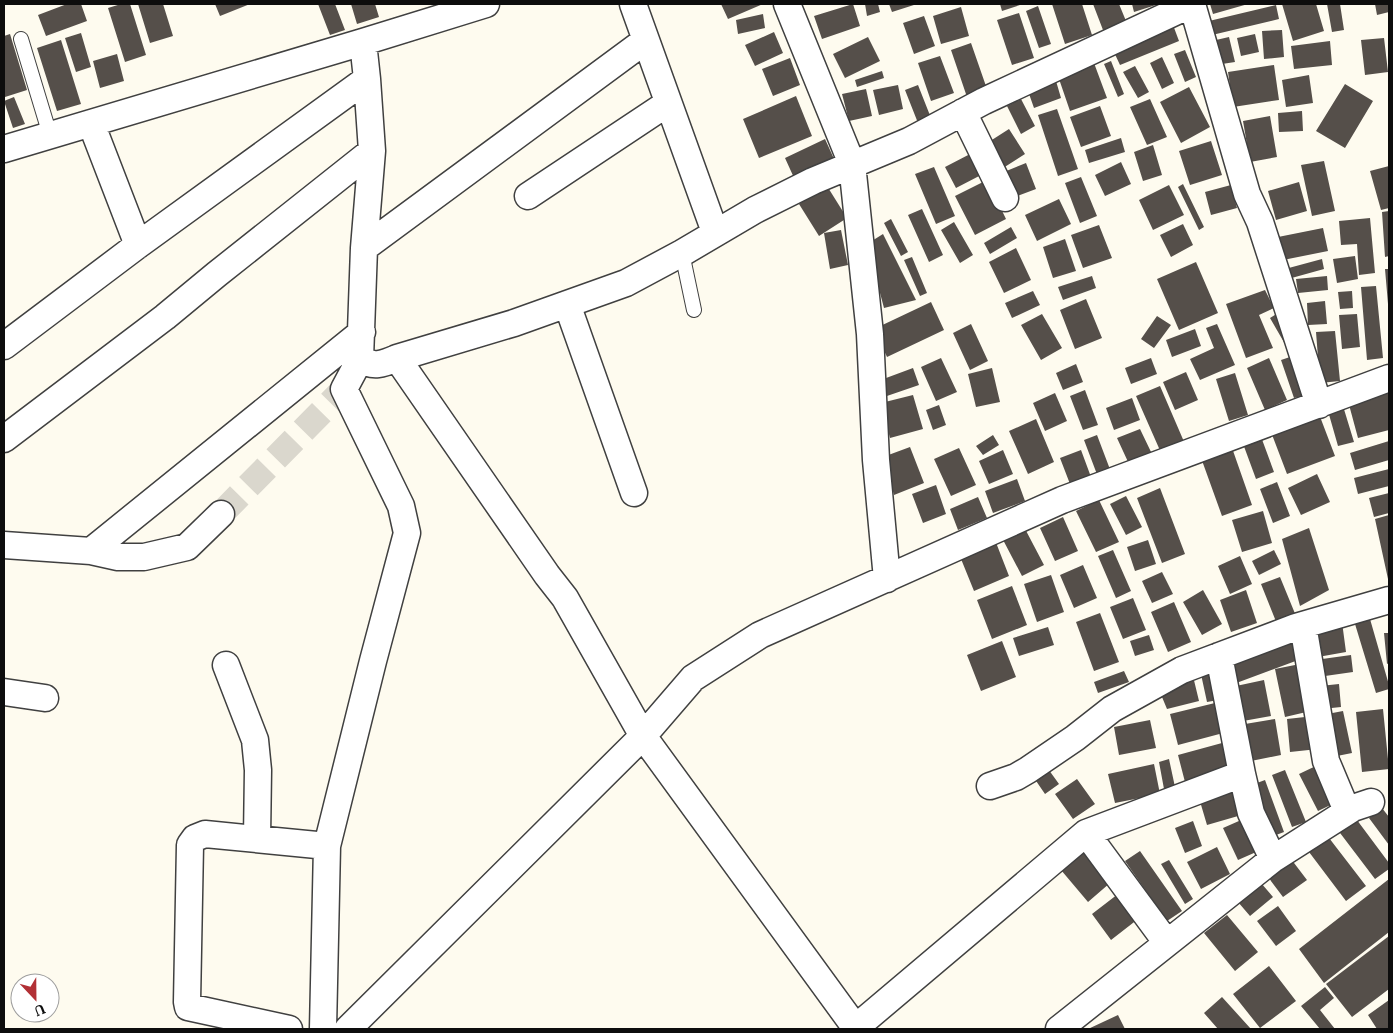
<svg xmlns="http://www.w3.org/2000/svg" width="1393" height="1033" font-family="'IBM Plex Serif',serif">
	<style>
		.building { fill: #554f4a }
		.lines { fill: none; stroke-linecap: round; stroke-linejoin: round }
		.minor-tunnel { stroke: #dad7cd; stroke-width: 26; stroke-dasharray: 26 13; stroke-linecap: butt }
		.service-casing { stroke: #404040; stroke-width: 16 }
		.minor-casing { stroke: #404040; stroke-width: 29 }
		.service { stroke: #fff; stroke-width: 14 }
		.minor { stroke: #fff; stroke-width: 26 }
	</style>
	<rect width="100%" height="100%" fill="#fefbef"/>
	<path class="building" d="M67 4H81L87 21 46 36 38 15Z
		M121 4H130L146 55 125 62 108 8Z
		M138 4H163L173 36 150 43Z
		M215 4H250L220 16Z
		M318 4H335L345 30 330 35Z
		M351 4H375L379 17 357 24Z
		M721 4H763L728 19Z
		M853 4 860 26 822 39 814 16Z
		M865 4H878L880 12 867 16Z
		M889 4H917L892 12Z
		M1000 4H1023L1002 11Z
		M1052 4H1082L1092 35 1065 44Z
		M1093 4H1119L1126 21 1103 30Z
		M1132 4H1159L1134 12Z
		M1210 4H1248L1213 14Z
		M1282 4H1316L1324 31 1293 41Z
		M1327 4H1340L1344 30 1332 32Z
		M1375 4H1389V12L1377 15Z
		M1276 5 1279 19 1212 35 1209 21Z
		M1038 6 1051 44 1039 48 1026 11Z
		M961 7 969 36 941 44 933 16Z
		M1019 13 1034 58 1012 65 997 20Z
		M763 14 765 28 738 34 736 20Z
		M924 16 935 46 914 54 903 23Z
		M1173 25 1179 41 1120 65 1113 50Z
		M1282 30 1284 57 1264 59 1262 31Z
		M774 32 783 53 755 66 745 45Z
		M81 33 91 67 76 72 65 38Z
		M10 34 27 90 5 97 4 36Z
		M1255 34 1259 52 1241 56 1237 38Z
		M868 37 880 61 845 78 833 54Z
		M1229 37 1235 62 1222 64 1216 40Z
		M1384 38 1388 72 1365 75 1361 40Z
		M61 40 81 104 57 111 37 48Z
		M1330 41 1332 65 1294 69 1291 46Z
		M971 43 987 89 967 97 951 50Z
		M1185 50 1196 77 1185 82 1174 54Z
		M117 54 124 81 100 88 93 61Z
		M940 56 954 93 931 101 918 63Z
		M1162 57 1174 83 1162 89 1150 63Z
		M790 58 800 85 773 96 762 69Z
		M1111 61 1124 94 1118 97 1104 64Z
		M1094 63 1107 98 1070 111 1058 76Z
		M1274 65 1279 100 1233 107 1228 72Z
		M1135 66 1149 92 1138 98 1123 72Z
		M882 71 884 78 857 87 855 80Z
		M1309 75 1313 103 1286 107 1282 80Z
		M1056 81 1061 98 1034 108 1028 91Z
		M1345 84 1373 101 1345 148 1316 131Z
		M898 85 903 109 879 115 873 90Z
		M918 85 931 118 918 123 905 90Z
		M1189 87 1210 127 1181 143 1160 102Z
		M866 89 872 116 849 121 842 94Z
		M796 96 812 136 759 158 743 119Z
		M14 97 25 124 13 128 4 101Z
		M1021 99 1035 126 1021 134 1007 106Z
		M1150 99 1167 137 1147 145 1130 107Z
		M1100 106 1111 136 1081 147 1070 117Z
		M1057 109 1078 169 1058 176 1038 115Z
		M1302 111 1303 131 1279 132 1278 113Z
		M1270 116 1277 157 1250 162 1243 121Z
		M1009 129 1025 154 1000 170 984 145Z
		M1121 138 1125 152 1089 163 1085 150Z
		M825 139 835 161 795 180 785 158Z
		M1211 141 1222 175 1190 185 1179 151Z
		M1153 145 1162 175 1143 181 1134 152Z
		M972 153 983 174 956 188 945 167Z
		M1324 161 1335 211 1312 216 1301 165Z
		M1121 162 1131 184 1105 196 1095 175Z
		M1026 163 1036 189 1009 199 999 174Z
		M1389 166V208L1381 210 1370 171Z
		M934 167 955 216 936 224 915 174Z
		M1081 177 1097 216 1080 223 1065 183Z
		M987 180 1006 219 975 235 955 196Z
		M1299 182 1307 211 1276 220 1268 191Z
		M1183 184 1204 227 1199 230 1178 187Z
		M1169 185 1184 215 1153 230 1139 200Z
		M1231 185 1237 208 1211 215 1205 192Z
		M827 186 847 218 819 236 799 204Z
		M1059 199 1071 224 1037 241 1025 215Z
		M922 209 943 255 929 262 908 215Z
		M1389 211V256L1385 257 1382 212Z
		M1370 218 1375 273 1359 275 1357 244 1341 245 1339 221Z
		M891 219 908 252 901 256 884 223Z
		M954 222 973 255 960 263 941 230Z
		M1183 224 1193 245 1171 257 1160 235Z
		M1099 225 1112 258 1083 268 1071 235Z
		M1011 227 1017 238 990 254 984 243Z
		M1323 228 1328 251 1283 260 1278 237Z
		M841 230 848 265 830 269 824 233Z
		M883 234 916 300 884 308 867 244Z
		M1065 239 1076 271 1053 278 1043 247Z
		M1016 248 1031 280 1004 293 989 262Z
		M1355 256 1358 279 1337 283 1333 259Z
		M912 257 927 293 920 296 904 260Z
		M1322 259 1324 269 1288 279 1285 269Z
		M1196 262 1218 313 1179 330 1157 279Z
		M1385 269H1389V304H1388Z
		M1092 276 1096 288 1063 300 1058 287Z
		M1327 276 1328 290 1298 293 1296 279Z
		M1376 286 1383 358 1367 360 1361 287Z
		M1265 290 1274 308 1259 315 1273 348 1246 358 1226 304Z
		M1033 291 1040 305 1012 318 1005 303Z
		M1352 291 1353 308 1340 309 1338 292Z
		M1086 299 1102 338 1075 349 1060 310Z
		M1325 301 1327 324 1308 325 1307 303Z
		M931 302 944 330 887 357 874 329Z
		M1278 313 1289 351 1270 318Z
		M1042 314 1062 348 1041 360 1021 325Z
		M1357 314 1360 347 1342 349 1339 315Z
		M1157 316 1171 325 1154 348 1141 339Z
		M971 324 988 361 970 370 953 333Z
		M1217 324 1235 365 1200 380 1190 359 1214 348 1206 328Z
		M1195 329 1201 346 1172 357 1166 340Z
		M1335 331 1340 381 1320 383 1316 332Z
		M1293 356 1306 395 1294 398 1281 360Z
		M941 358 957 392 936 401 921 367Z
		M1151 358 1157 374 1131 384 1125 368Z
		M1269 358 1287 400 1265 410 1247 368Z
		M1076 364 1083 382 1063 390 1056 373Z
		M913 368 919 385 884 397 878 381Z
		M992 368 1000 402 976 407 968 374Z
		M1186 372 1198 400 1175 410 1163 382Z
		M1235 373 1248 415 1229 421 1216 379Z
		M1160 386 1185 444 1162 455 1136 396Z
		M1085 390 1098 425 1083 430 1070 396Z
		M1389 390V430L1358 438 1348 401Z
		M1055 393 1067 421 1045 431 1033 403Z
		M913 395 923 429 890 438 881 403Z
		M1132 398 1140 420 1114 430 1106 408Z
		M939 405 946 425 933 430 926 410Z
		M1343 406 1354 442 1338 446 1328 411Z
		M1319 414 1335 456 1287 474 1271 432Z
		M1036 419 1054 462 1028 474 1009 431Z
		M1140 429 1152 454 1129 464 1117 438Z
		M1260 434 1274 472 1256 479 1242 441Z
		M993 435 999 445 983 455 976 446Z
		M1097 435 1111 472 1098 477 1084 440Z
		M1389 441V460L1355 470 1350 453Z
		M1231 445 1252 505 1222 516 1200 455Z
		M910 447 924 483 894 495 883 457Z
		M959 448 976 485 951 496 934 459Z
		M1003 450 1013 474 989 484 979 461Z
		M1081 450 1091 477 1070 484 1060 458Z
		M1389 469V486L1358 494 1354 478Z
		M1317 474 1330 502 1301 515 1288 488Z
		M1017 479 1025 501 993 513 985 491Z
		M1277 482 1290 516 1273 523 1260 489Z
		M936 485 946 514 923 523 912 494Z
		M1160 488 1185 554 1162 563 1137 498Z
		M1389 493V513L1374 517 1369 498Z
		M1126 496 1142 527 1126 535 1110 504Z
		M978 497 987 518 958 530 950 509Z
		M1099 500 1119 542 1096 552 1076 511Z
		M1263 511 1272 543 1242 552 1232 520Z
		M1389 515V579H1388L1375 519Z
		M1063 517 1078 551 1055 561 1040 528Z
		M1023 525 1044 565 1022 576 1001 536Z
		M1309 528 1329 590 1300 606 1282 539Z
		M995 540 1009 576 974 591 959 554Z
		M1148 540 1156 564 1135 571 1127 547Z
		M1113 550 1131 591 1116 598 1098 556Z
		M1274 550 1281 564 1259 575 1252 561Z
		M1240 556 1252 584 1230 594 1218 566Z
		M1083 565 1097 598 1074 608 1060 575Z
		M1162 572 1173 594 1152 603 1142 581Z
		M1051 575 1064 612 1037 622 1024 584Z
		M1280 577 1296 616 1277 624 1261 584Z
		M1012 586 1027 625 992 639 977 600Z
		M1203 590 1222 624 1202 635 1183 602Z
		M1246 590 1257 623 1231 632 1220 600Z
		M1133 598 1146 630 1123 639 1110 607Z
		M1174 602 1191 642 1168 652 1151 612Z
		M1100 613 1119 662 1094 671 1076 622Z
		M1370 619 1389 685V689L1376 693 1355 624Z
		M1342 622 1346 652 1318 657 1313 626Z
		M1048 627 1054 645 1019 656 1013 638Z
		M1384 633H1389V663L1387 664Z
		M1149 635 1154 650 1135 656 1130 641Z
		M1296 635 1301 659 1231 685 1224 658Z
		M1002 641 1016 677 981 691 967 655Z
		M1351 655 1353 672 1318 677 1315 660Z
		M1216 661 1224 699 1207 702 1199 665Z
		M1305 663 1315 710 1285 717 1275 669Z
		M1124 671 1129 682 1098 693 1094 682Z
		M1192 672 1199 701 1167 709 1157 685Z
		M1264 680 1271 716 1243 721 1236 686Z
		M1339 684 1341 707 1322 709 1320 686Z
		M1219 702 1227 732 1178 745 1170 714Z
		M1383 709 1389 769 1362 772 1356 712Z
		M1343 711 1352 753 1332 757 1322 715Z
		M1314 716 1318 749 1290 752 1287 719Z
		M1275 719 1281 755 1246 762 1239 725Z
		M1150 720 1156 748 1119 755 1114 727Z
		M1233 740 1240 767 1185 782 1178 755Z
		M1169 759 1175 787 1164 789 1159 762Z
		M1154 764 1160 794 1115 803 1108 774Z
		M1320 764 1339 801 1318 811 1299 774Z
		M1046 766 1059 784 1045 794 1032 775Z
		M1285 770 1306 822 1292 827 1272 775Z
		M1077 779 1095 804 1073 819 1055 794Z
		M1265 780 1284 832 1268 838 1249 786Z
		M1238 787 1245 814 1207 825 1199 798Z
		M1382 808 1389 817V845L1369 818Z
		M1351 812 1389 863V869L1375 879 1334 825Z
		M1248 817 1263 849 1238 860 1223 828Z
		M1193 821 1202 846 1185 853 1175 828Z
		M1326 834 1366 886 1346 901 1306 848Z
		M1217 847 1230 874 1201 889 1187 862Z
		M1140 851 1182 911 1167 921 1125 861Z
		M1083 852 1110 883 1088 902 1061 870Z
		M1291 859 1307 880 1283 897 1268 877Z
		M1169 860 1193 899 1185 904 1161 864Z
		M1389 879V932L1324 983 1299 949Z
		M1261 883 1273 897 1250 916 1238 902Z
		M1118 894 1138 919 1111 940 1092 914Z
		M1278 906 1296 931 1276 946 1257 921Z
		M1227 915 1258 952 1235 971 1204 933Z
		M1389 936V989L1352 1017 1326 984Z
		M1269 966 1296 1001 1260 1028 1233 994Z
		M1325 987 1334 998 1320 1010 1335 1029H1320L1301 1006Z
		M1222 997 1251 1029H1218L1204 1013Z
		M1389 1000V1029H1377L1368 1015Z
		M1118 1015 1125 1029H1088Z"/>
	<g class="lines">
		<path class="minor-tunnel" d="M221 514 344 389"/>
		<g class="service-casing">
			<path id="service" d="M21 39 50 135
				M682 253 694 310"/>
		</g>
		<g class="minor-casing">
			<path id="minor" d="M633 4 715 232
				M787 4 852 164 870 334 876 460 887 579
				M1192 4 1247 194 1260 222 1319 405
				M963 112 1005 198
				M91 123 138 245
				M4 149 363 42 486 4
				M528 196 668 103
				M364 248 646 40
				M567 304 634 493
				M4 346 138 245 367 79
				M397 358 514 323 626 283 682 253 755 210 813 181 909 141 984 101 1192 4
				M360 359C373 368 383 364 397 358L547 575 565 598 643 736 855 1027
				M4 439 165 317 217 274 372 151
				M4 545 91 551 118 557H144L187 547 221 514
				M91 551 362 332
				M1303 625 1326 761 1347 811
				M1219 656 1242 774
				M226 665 255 740 258 770 257 838
				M4 692 45 698
				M990 786 1016 777 1028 770 1075 738 1112 709 1182 670 1296 627 1389 600
				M1086 833 1167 943
				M289 1029 188 1007 187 1002 190 845 195 838 205 834 327 846
				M323 1029 327 846 373 661 407 533 401 506 344 389 360 359 364 248 372 151 367 79 363 42
				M348 1029 643 736 693 678 760 635 1062 500 1389 378
				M854 1029 1086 833 1242 774 1251 813 1273 859
				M1059 1029 1273 859 1353 808 1371 802"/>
		</g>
		<use href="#service" class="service"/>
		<use href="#minor" class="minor"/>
	</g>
	<rect width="1393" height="1033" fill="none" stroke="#0d0d0d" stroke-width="10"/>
	<g transform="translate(35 998) rotate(158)"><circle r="24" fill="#ffffff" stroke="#9e9e9e"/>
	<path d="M0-4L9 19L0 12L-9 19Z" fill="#b23035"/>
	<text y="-8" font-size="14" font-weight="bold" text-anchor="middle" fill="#0d0d0d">U</text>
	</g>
</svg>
